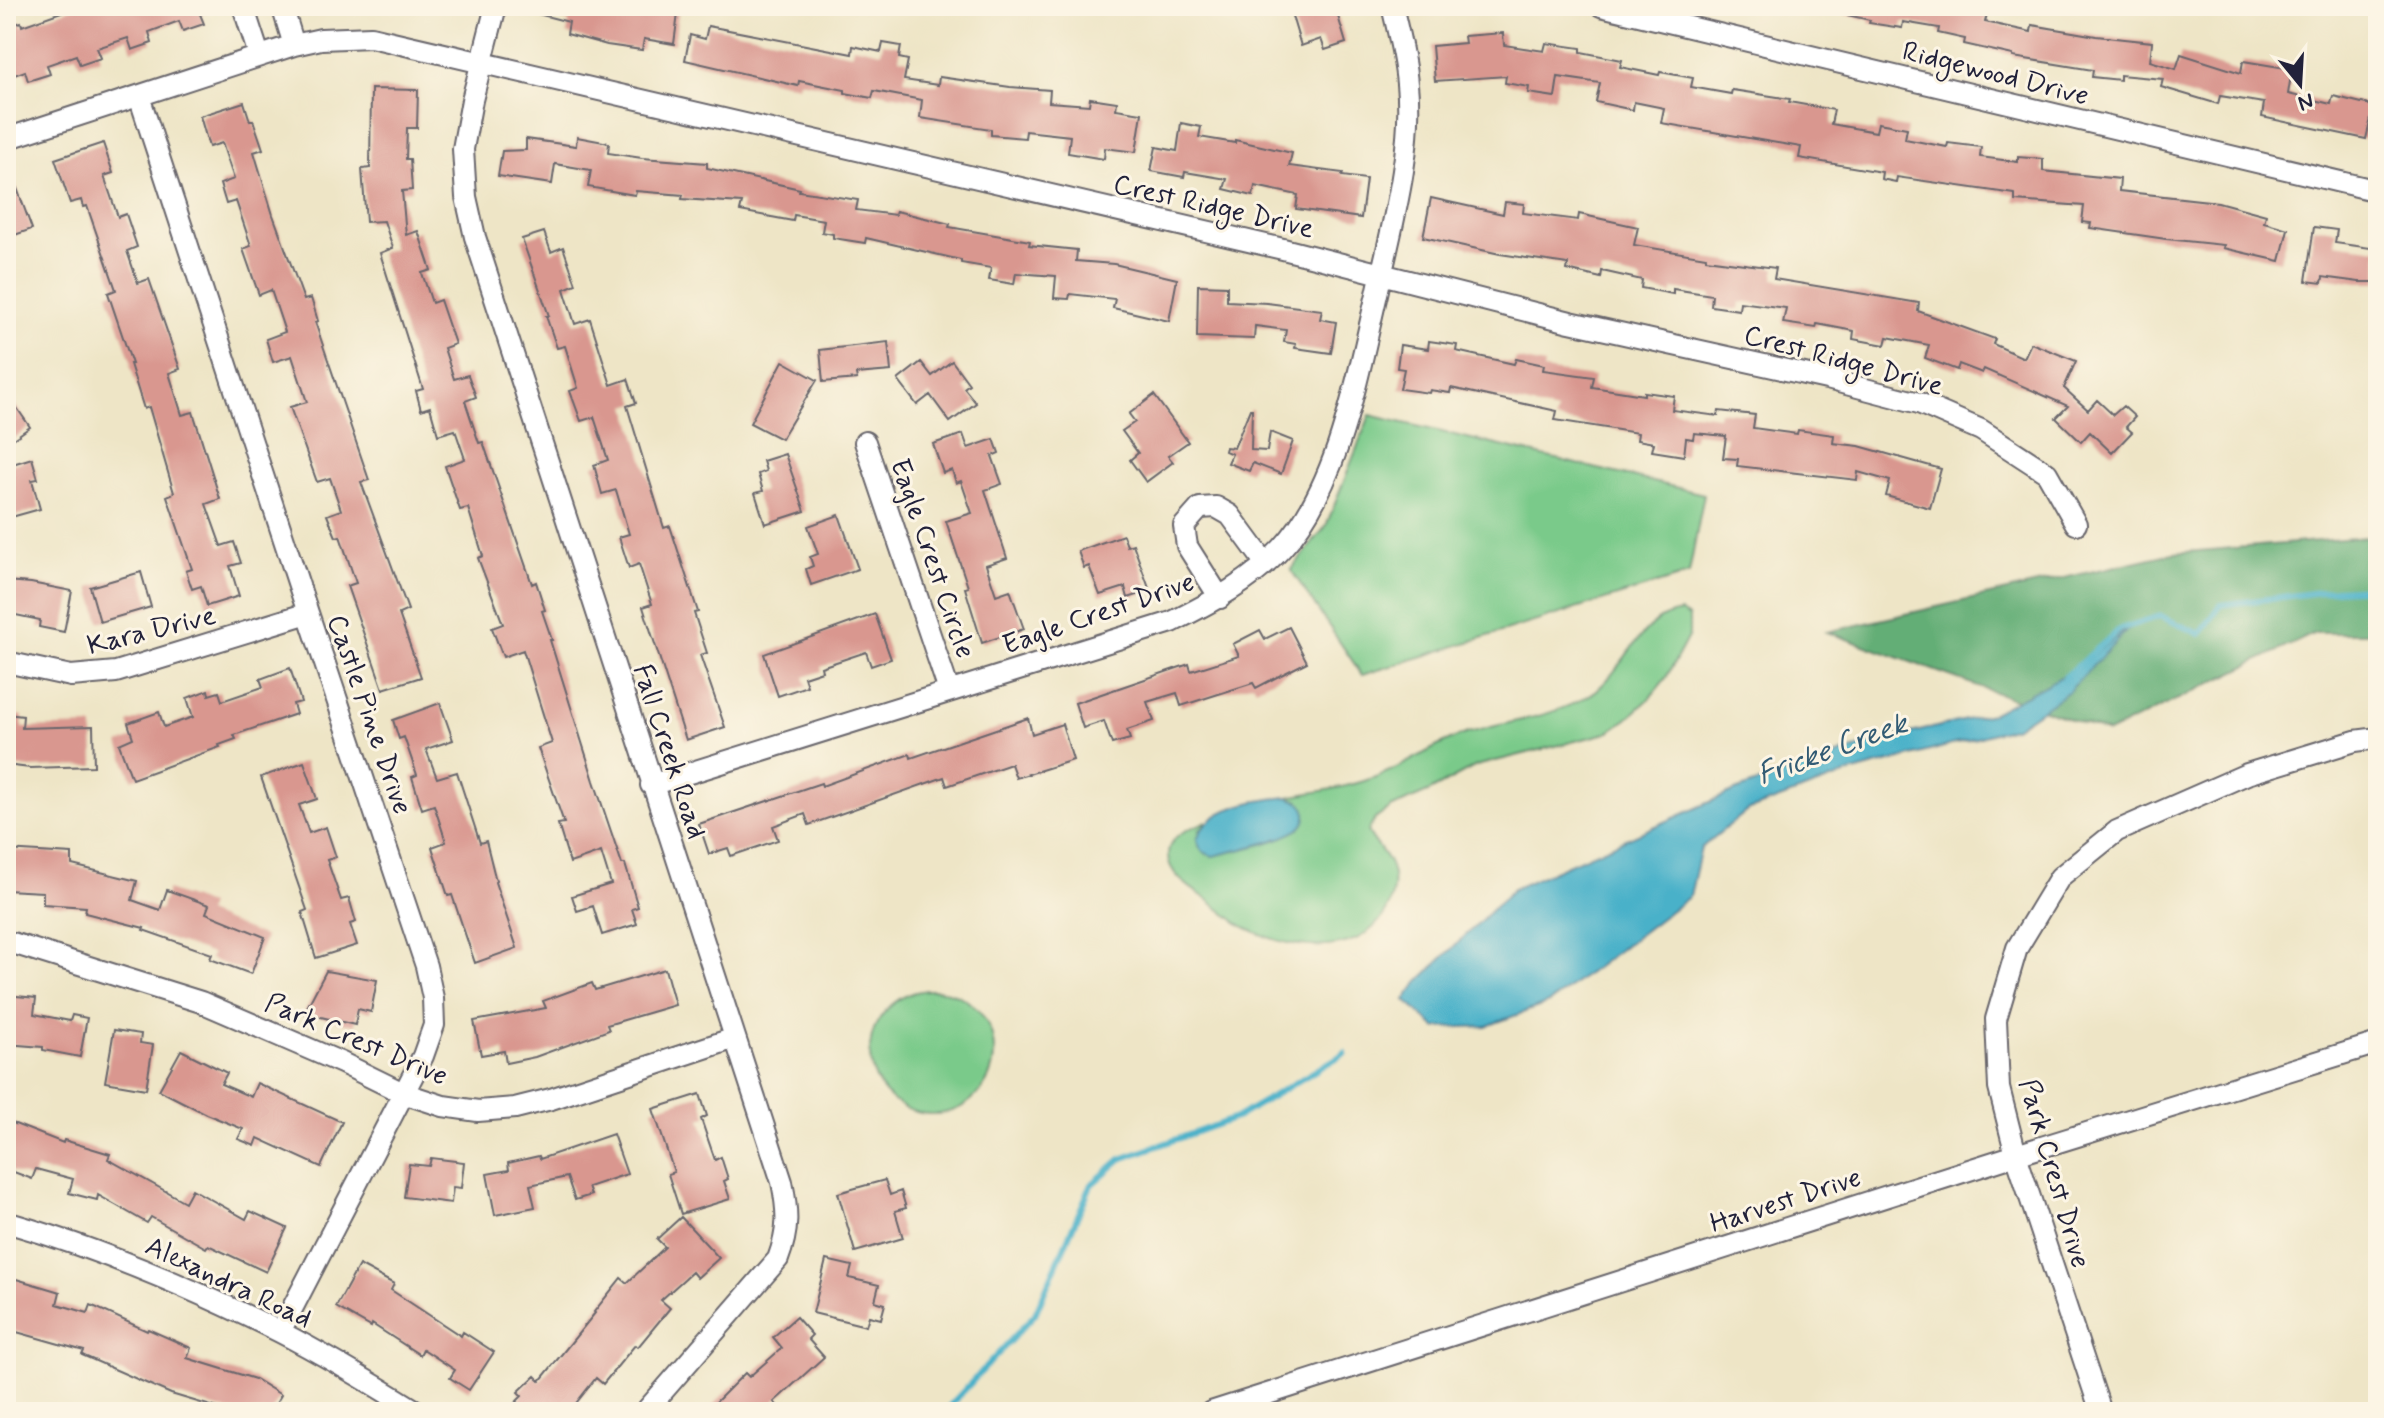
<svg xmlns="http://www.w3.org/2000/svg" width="2384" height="1418" font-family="Mynerve,sans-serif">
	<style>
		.green { fill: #7aca8a; stroke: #4e7662; stroke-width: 2 }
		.forest { fill: #63ae76; stroke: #426858; stroke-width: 2 }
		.water { fill: #4ab1c9; stroke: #366a82; stroke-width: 2 }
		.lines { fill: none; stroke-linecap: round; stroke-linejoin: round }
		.stream { stroke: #4ab1c9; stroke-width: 6 }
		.building { fill: #d9978f }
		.minor-casing { stroke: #69666c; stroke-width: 24 }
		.minor { stroke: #fff; stroke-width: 20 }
		.labels { text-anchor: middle; stroke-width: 6; stroke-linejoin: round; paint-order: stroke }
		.street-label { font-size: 28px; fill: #22223b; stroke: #fcf5e5 }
		.water-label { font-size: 30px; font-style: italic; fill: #325b74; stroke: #fcf5e5 }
	</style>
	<rect width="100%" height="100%" fill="#fcf5e5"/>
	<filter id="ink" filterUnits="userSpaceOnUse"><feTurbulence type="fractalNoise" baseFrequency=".0125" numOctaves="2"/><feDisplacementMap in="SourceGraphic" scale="16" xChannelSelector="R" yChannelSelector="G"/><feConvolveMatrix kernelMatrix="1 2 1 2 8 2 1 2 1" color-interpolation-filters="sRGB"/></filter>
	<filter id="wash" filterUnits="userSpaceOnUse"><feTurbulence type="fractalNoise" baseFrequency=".006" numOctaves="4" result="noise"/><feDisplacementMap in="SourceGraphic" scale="32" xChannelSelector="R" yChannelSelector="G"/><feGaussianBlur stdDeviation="1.8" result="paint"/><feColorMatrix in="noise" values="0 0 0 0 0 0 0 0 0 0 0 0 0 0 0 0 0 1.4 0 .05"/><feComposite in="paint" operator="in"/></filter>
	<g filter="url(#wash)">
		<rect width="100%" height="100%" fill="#eee5c6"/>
		<path class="green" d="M1370 415 1704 494 1689 574 1362 675 1291 570 1326 526Z
			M1681 612 1689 617V635L1666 678 1648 700 1627 719 1607 733 1476 766 1430 791 1393 807 1375 819 1368 831C1374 844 1386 853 1391 867 1396 881 1393 900 1385 913 1355 962 1283 949 1241 925 1229 917 1218 908 1207 899 1192 889 1168 875 1168 855 1168 834 1192 828 1207 821L1200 830 1297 800 1288 797C1320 791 1353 787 1383 774 1410 763 1433 746 1460 736 1503 721 1547 720 1588 696 1618 679 1633 633 1664 617 1669 614 1676 613 1681 612Z
			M870 1052a62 62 0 1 1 124 0a62 62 0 1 1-124 0Z"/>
		<path class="forest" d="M2378 536V633H2315L2108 733 1827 632 2173 553Z"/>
		<path class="water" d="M2133 624 2069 691 2016 727 1850 773 1747 811 1701 848 1690 896 1549 1003 1487 1026 1436 1028 1405 1000 1419 981 1513 889 1735 791 1877 741 1991 714 2074 670Z
			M1288 797C1296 800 1304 803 1306 813 1307 820 1304 825 1299 829 1282 841 1235 851 1213 856 1203 853 1199 850 1197 839 1209 806 1257 800 1288 797Z"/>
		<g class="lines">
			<path class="stream" d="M2065 677 2120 629 2160 616 2200 634 2221 605 2336 590 2378 588
				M944 1412 1035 1314 1091 1185 1121 1159 1236 1118 1345 1053"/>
		</g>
		<g id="blocks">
			<path class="building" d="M78 6H216L217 8 200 14 204 24 183 31 179 21 149 32 152 43 132 50 128 38 97 48 101 58 80 65 76 55 47 65 50 74 28 81 25 71 6 78V27L21 22 22 26Z
				M530 6H679L674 44 644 39 642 50 607 45 567 34 569 22 530 12Z
				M1289 6H1335L1346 43 1325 50 1321 39 1301 46Z
				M1839 6H1989L1985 22 2031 32 2032 25 2096 36 2152 42 2150 61 2176 69 2181 54 2241 73 2243 61 2292 69 2288 94 2331 104 2333 96 2374 106 2366 139 2262 117 2264 103 2220 96 2218 104 2161 87 2163 79 2120 75V80L2092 77 2093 70 2013 57V55L1964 44 1965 39 1938 33 1939 28 1903 22 1902 28 1869 23 1870 20 1838 13Z
				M708 26 852 54 853 46 881 52 883 43 901 46 899 58 908 60 904 80 938 85 939 77 1010 87 1050 90 1049 102 1089 105 1090 98 1117 102 1116 109 1142 113 1136 152 1105 148 1104 159 1068 153 1070 136 1026 131 1025 138 991 135V129L920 118 922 100 874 91 872 98 845 93V90L799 81 798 86 685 60 690 35 705 39Z
				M1503 33 1504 45 1544 51 1546 43 1581 48V52L1622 60 1620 67 1659 75 1660 72 1693 78 1691 87 1731 94 1732 90 1790 99 1789 102 1834 110 1831 124 1876 132 1878 123 1907 128 1905 139 1947 147 1948 143 1981 147 1980 157 2018 162V157L2043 159V171L2120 179 2119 191 2218 202 2266 215 2264 222 2288 229 2280 261 2223 248 2224 245 2166 239 2090 228 2091 223 2082 222 2084 206 2015 201V194L1897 177 1896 182 1881 179 1882 172 1799 158 1801 147 1661 123 1664 108 1634 102 1633 110 1596 102 1600 83 1558 77 1555 97 1528 93 1529 87 1505 83 1506 76 1435 81 1432 46 1465 43 1464 36Z
				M371 89 418 90 417 128H407L406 159H410L412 190 402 191 406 235 418 231 431 270 422 273 432 303 440 300 455 344 444 348 454 379 468 375 476 397 465 401 479 443 483 442 532 584 536 582 545 610 542 611 552 640H550L594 781 622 864H625L638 907 632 909 637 924 602 935 593 906 577 911 572 896 611 884 601 852 570 863 558 824 564 823 538 748 552 743 523 650 503 657 492 628 503 624 478 558 483 556 468 508 460 510 445 466 465 459 455 430 438 435 430 407 421 410 416 391 423 389 380 253 393 248 384 221 366 222 362 169 370 168Z
				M244 102 250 121 253 120 263 149 254 152 273 215 304 300 311 298 318 321 315 322 369 480 361 482 408 610 399 614 421 677 383 689 347 586 356 583 340 536 336 537 327 515 341 510 330 478 317 482 290 407 307 402 292 356 273 362 266 339 285 332 271 290 259 295 243 249 251 246 236 201 226 204 220 184 234 179 222 143 209 147 200 116Z
				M1181 123 1201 127 1199 137 1235 143V140L1292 153 1289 166 1343 173 1342 176 1366 179 1361 218 1296 209 1298 195 1255 186 1253 196 1224 189 1227 179 1185 172 1184 177 1151 171 1156 147 1177 151Z
				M577 137 609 143 608 153 642 158 707 163V168L800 189 799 191 858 200 856 210 895 215 896 211 950 224 949 227 1030 241 1029 245 1077 250 1076 261 1114 264 1177 279 1169 321 1113 308 1115 299 1070 294 1069 299 1054 298 1056 276 1016 273 1014 284 989 280 991 268 961 263V260L866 238 865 243 833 238V234L822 232 824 220 794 215 793 221 740 211 742 203 682 199 683 195 636 191 635 195 588 187 591 170 555 164 552 184 498 176 502 151 526 150V139L576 146Z
				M103 143 113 173 104 176 118 217 126 214 137 247 127 251 138 283 149 279 180 369 169 373 182 415 193 412 220 499 206 504 221 546 234 542 241 563 230 566 239 596 207 606 201 586 192 589 186 571 192 569 167 496 174 493 149 407 144 409 130 364H132L108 293 116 290 87 206 83 207 81 200 70 203 55 159Z
				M6 164H8L32 229 6 238Z
				M1431 198 1503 214 1505 202 1524 204 1523 213 1578 220 1579 214 1638 227 1634 245 1706 257V259L1776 268 1774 279 1919 303 1918 311 1995 339 1993 344 2024 358 2031 343 2076 361 2064 388 2088 410 2097 400 2113 415 2123 406 2135 417 2126 427 2132 432 2112 453 2090 432 2081 442 2056 418 2068 406 1984 369 1982 373 1959 364 1957 370 1925 358 1929 345 1887 337 1885 345 1853 339 1854 331 1817 324 1816 328 1783 323 1786 308 1740 302 1739 310 1711 306 1712 295 1673 289V294L1641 288 1642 280 1602 271 1601 278 1567 270 1568 264 1500 254 1423 237Z
				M2314 227 2337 230 2335 243 2378 249V282H2359L2323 277 2322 283 2306 281Z
				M544 232 551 252 563 247 576 284 564 289 575 324 590 319 611 385 628 379 636 403 627 406 664 528 670 526 698 612 694 613 707 653 700 655 725 727 686 740 643 607 652 604 639 564 629 568 619 537 629 534 616 490 602 494 594 465 608 460 594 417 581 421 570 391 578 388 565 346 557 348 546 316H549L522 239Z
				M1198 285 1227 286V301L1267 303 1322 310 1320 319 1336 322 1331 353 1295 348 1296 344 1284 342 1286 330 1255 326 1254 339 1197 337Z
				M1429 341 1457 345 1456 351 1514 364 1516 359 1544 365 1543 370 1594 377 1592 387 1644 395V392L1674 396 1672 410 1718 416 1719 411 1755 415 1753 428 1797 434 1798 430 1834 435 1833 443 1859 446 1941 469 1930 508 1886 496 1890 481 1858 472 1857 480 1737 466 1738 459 1723 458 1726 436 1694 433 1693 439 1686 438 1684 456 1652 451 1654 443 1637 440 1638 433 1555 420 1557 411 1451 388 1450 393 1430 390 1429 393 1400 389 1404 369 1397 368 1400 345 1428 349Z
				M888 342 891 371 856 374 857 379 823 382 820 350Z
				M783 361 817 380 781 439 750 423Z
				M952 361 969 384 964 388 976 403 950 422 930 395 917 405 898 380 921 362 932 376Z
				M6 392 30 427 6 444Z
				M1154 395 1188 442 1168 456 1173 462 1146 482 1130 460 1138 453 1122 431 1135 422 1129 414Z
				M1250 409H1252L1251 450 1267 451 1270 432 1293 441 1281 474 1253 463 1249 471 1228 463 1232 454 1225 451 1226 447 1234 448Z
				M963 434 968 448 994 439 999 453 992 456 1002 484 985 490 1007 558 986 565 996 595 1010 590 1024 629 982 643 965 588 968 587 946 521 972 513 961 481 956 483 952 470 943 473 933 444Z
				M785 454 805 511 765 524 755 493 763 491 758 474 766 471 763 461Z
				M32 458 38 479 32 480 40 509 8 518 6 510V466Z
				M839 515 858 569 811 585 806 569 813 566 810 557 818 554 808 526Z
				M1123 535 1127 546 1133 544 1150 591 1128 598 1125 587 1100 595 1089 566 1084 568 1078 551Z
				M141 572 151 607 100 622 90 587Z
				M6 581 31 583 72 591 64 632 39 627 40 620 6 613Z
				M875 614 891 659 871 666 866 652 821 667 822 671 804 677 807 686 778 696 764 654Z
				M1289 627 1307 662 1275 678 1256 688 1253 683 1181 706 1177 693 1147 702 1154 721 1127 730 1130 739 1112 744 1104 721 1083 728 1075 703 1189 664 1191 671 1239 656 1233 644 1260 630 1265 639Z
				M290 668 301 702 293 704 296 714 234 735 236 739 219 745 220 747 132 779 119 744 133 738 128 723 159 712 164 727 193 717 187 698 208 690 209 695 219 692 222 701 263 687 260 679Z
				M440 703 453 740 426 749 437 778 457 772 480 843 486 841 496 881 495 882 517 948 475 963 452 895 448 896 432 847 446 842 434 805 422 809 412 777 417 775 404 737 399 739 393 720Z
				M6 714 23 716 22 728 93 726 94 766 30 768 6 765Z
				M1028 718 1032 734 1062 724 1073 760 1016 778 1011 764 947 786 944 777 809 825 805 814 773 826 778 840 731 856 728 848 709 854 699 824 821 783 822 786 910 754 911 758Z
				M304 762 317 799 299 805 309 833 326 827 336 857 327 860 341 900 349 898 356 922 350 924 357 945 316 958 302 912 307 910 261 777Z
				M6 850 72 854V865L137 881 132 900 160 910 167 890 209 905 206 913 265 937 251 974 210 959 212 954 143 930 144 928 85 913 86 907 43 904V892L6 890Z
				M665 969 675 1005 607 1025 609 1030 535 1057 506 1063 504 1051 481 1055 474 1021 546 1008 543 1001 592 983 595 990Z
				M326 971 377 980 371 1012 358 1009 355 1025 304 1013Z
				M6 995 36 998 34 1014 70 1021 72 1015 87 1018 80 1057 43 1050V1047L6 1044Z
				M114 1030 141 1034 140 1043 153 1045 146 1089 105 1082Z
				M181 1050 227 1073 221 1084 251 1097 257 1083 342 1122 321 1167 258 1138 255 1146 238 1139 243 1129 206 1114 159 1090Z
				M700 1094 707 1116 701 1119 715 1160 721 1157 728 1179 724 1181 730 1199 681 1214 668 1174 674 1172 653 1109Z
				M10 1122 63 1143 64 1140 110 1154 108 1159 185 1202 192 1189 246 1219 250 1211 287 1228 266 1272 208 1245 206 1248 151 1217 147 1223 98 1195 97 1200 69 1193 73 1179 36 1169 32 1179 6 1169V1132Z
				M613 1134 627 1174 588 1187 591 1195 575 1200 567 1177 530 1185 535 1207 495 1215 487 1174 509 1170 508 1163 539 1156 540 1159Z
				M431 1158 464 1162 461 1188 453 1187 451 1203 404 1197 409 1164 429 1166Z
				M885 1180 890 1195 901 1191 906 1208 895 1211 903 1238 855 1252 838 1193Z
				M681 1217 719 1258 697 1278 692 1272 661 1300 670 1308 638 1347 635 1345 603 1384 596 1378 569 1412H506L522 1396 518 1392 535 1376 540 1381 595 1313 594 1312 621 1278 627 1283 665 1247 657 1239Z
				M826 1260 852 1266 849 1278 879 1285 875 1301 885 1304 881 1319 869 1316 866 1326 813 1313Z
				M359 1265 394 1284 391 1290 461 1336 463 1332 494 1352 469 1390 450 1378 455 1370 423 1349 420 1355 372 1324 371 1327 336 1307Z
				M6 1276 60 1292 57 1304 88 1313 91 1305 147 1331 148 1329 191 1348 187 1358 255 1379 281 1395 271 1412H231L171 1394 82 1355 84 1351 6 1329Z
				M796 1317 812 1335 808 1339 824 1357 774 1402 783 1412H706L745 1373 749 1377 782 1348 773 1337Z"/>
		</g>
	</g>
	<g filter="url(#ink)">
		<use href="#blocks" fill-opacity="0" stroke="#69666c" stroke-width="2"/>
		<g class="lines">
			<g class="minor-casing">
				<path id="minor" d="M243 6 259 55
					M282 6 294 45
					M496 6 472 100 463 149 466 197 475 237 782 1182C788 1212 789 1230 778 1259L645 1412
					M1601 6 2378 191
					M139 96 308 613 426 966 433 998 434 1025 423 1056 280 1332
					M6 139 294 45 321 39 371 37 1283 249 1570 322 1827 379 1919 403 1981 430 2047 473 2076 524
					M865 442 949 691
					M1220 598 1187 546 1184 526 1200 508 1216 507 1230 515 1266 564
					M6 662 71 676 116 672 308 613
					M651 785 1172 622C1212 602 1252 581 1282 548 1339 487 1358 374 1377 294 1391 230 1414 149 1407 84 1405 58 1398 31 1392 6
					M6 941 201 1002 342 1063 403 1093 443 1106 478 1111 515 1108 551 1099 735 1038
					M6 1222C100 1249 192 1288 280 1332 327 1356 373 1384 418 1412
					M1211 1412 2016 1155 2378 1043
					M2101 1412 2016 1155 1999 1088 1996 1019 2017 948 2060 877 2117 831 2247 774 2355 741 2378 738"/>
			</g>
			<use href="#minor" class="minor"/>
		</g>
	</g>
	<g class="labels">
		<g class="street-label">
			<text transform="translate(1996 72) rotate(14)" y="10">Ridgewood Drive</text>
			<text transform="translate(1214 205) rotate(13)" y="10">Crest Ridge Drive</text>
			<text transform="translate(1844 359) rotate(15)" y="10">Crest Ridge Drive</text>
			<text transform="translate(934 558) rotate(71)" y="10">Eagle Crest Circle</text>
			<text transform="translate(1098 612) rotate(-19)" y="10">Eagle Crest Drive</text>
			<text transform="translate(151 629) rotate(-14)" y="10">Kara Drive</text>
			<text transform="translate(371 714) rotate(71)" y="10">Castle Pine Drive</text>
			<text transform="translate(671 751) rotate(72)" y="10">Fall Creek Road</text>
			<text transform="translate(357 1038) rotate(23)" y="10">Park Crest Drive</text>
			<text transform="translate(2056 1173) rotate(74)" y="10">Park Crest Drive</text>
			<text transform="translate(1785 1199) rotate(-18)" y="10">Harvest Drive</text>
			<text transform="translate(229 1281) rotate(25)" y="10">Alexandra Road</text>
		</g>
		<g class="water-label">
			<text transform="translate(1832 748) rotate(-20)" y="10">Fricke Creek</text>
		</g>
	</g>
	<rect width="2384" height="1418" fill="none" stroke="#fcf5e5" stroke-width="32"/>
	<g transform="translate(2300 84) rotate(162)" stroke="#fcf5e5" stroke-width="6" paint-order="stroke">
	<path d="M0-6L14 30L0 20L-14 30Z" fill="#22223b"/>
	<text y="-12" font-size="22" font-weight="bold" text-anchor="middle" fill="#22223b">N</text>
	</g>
</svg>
